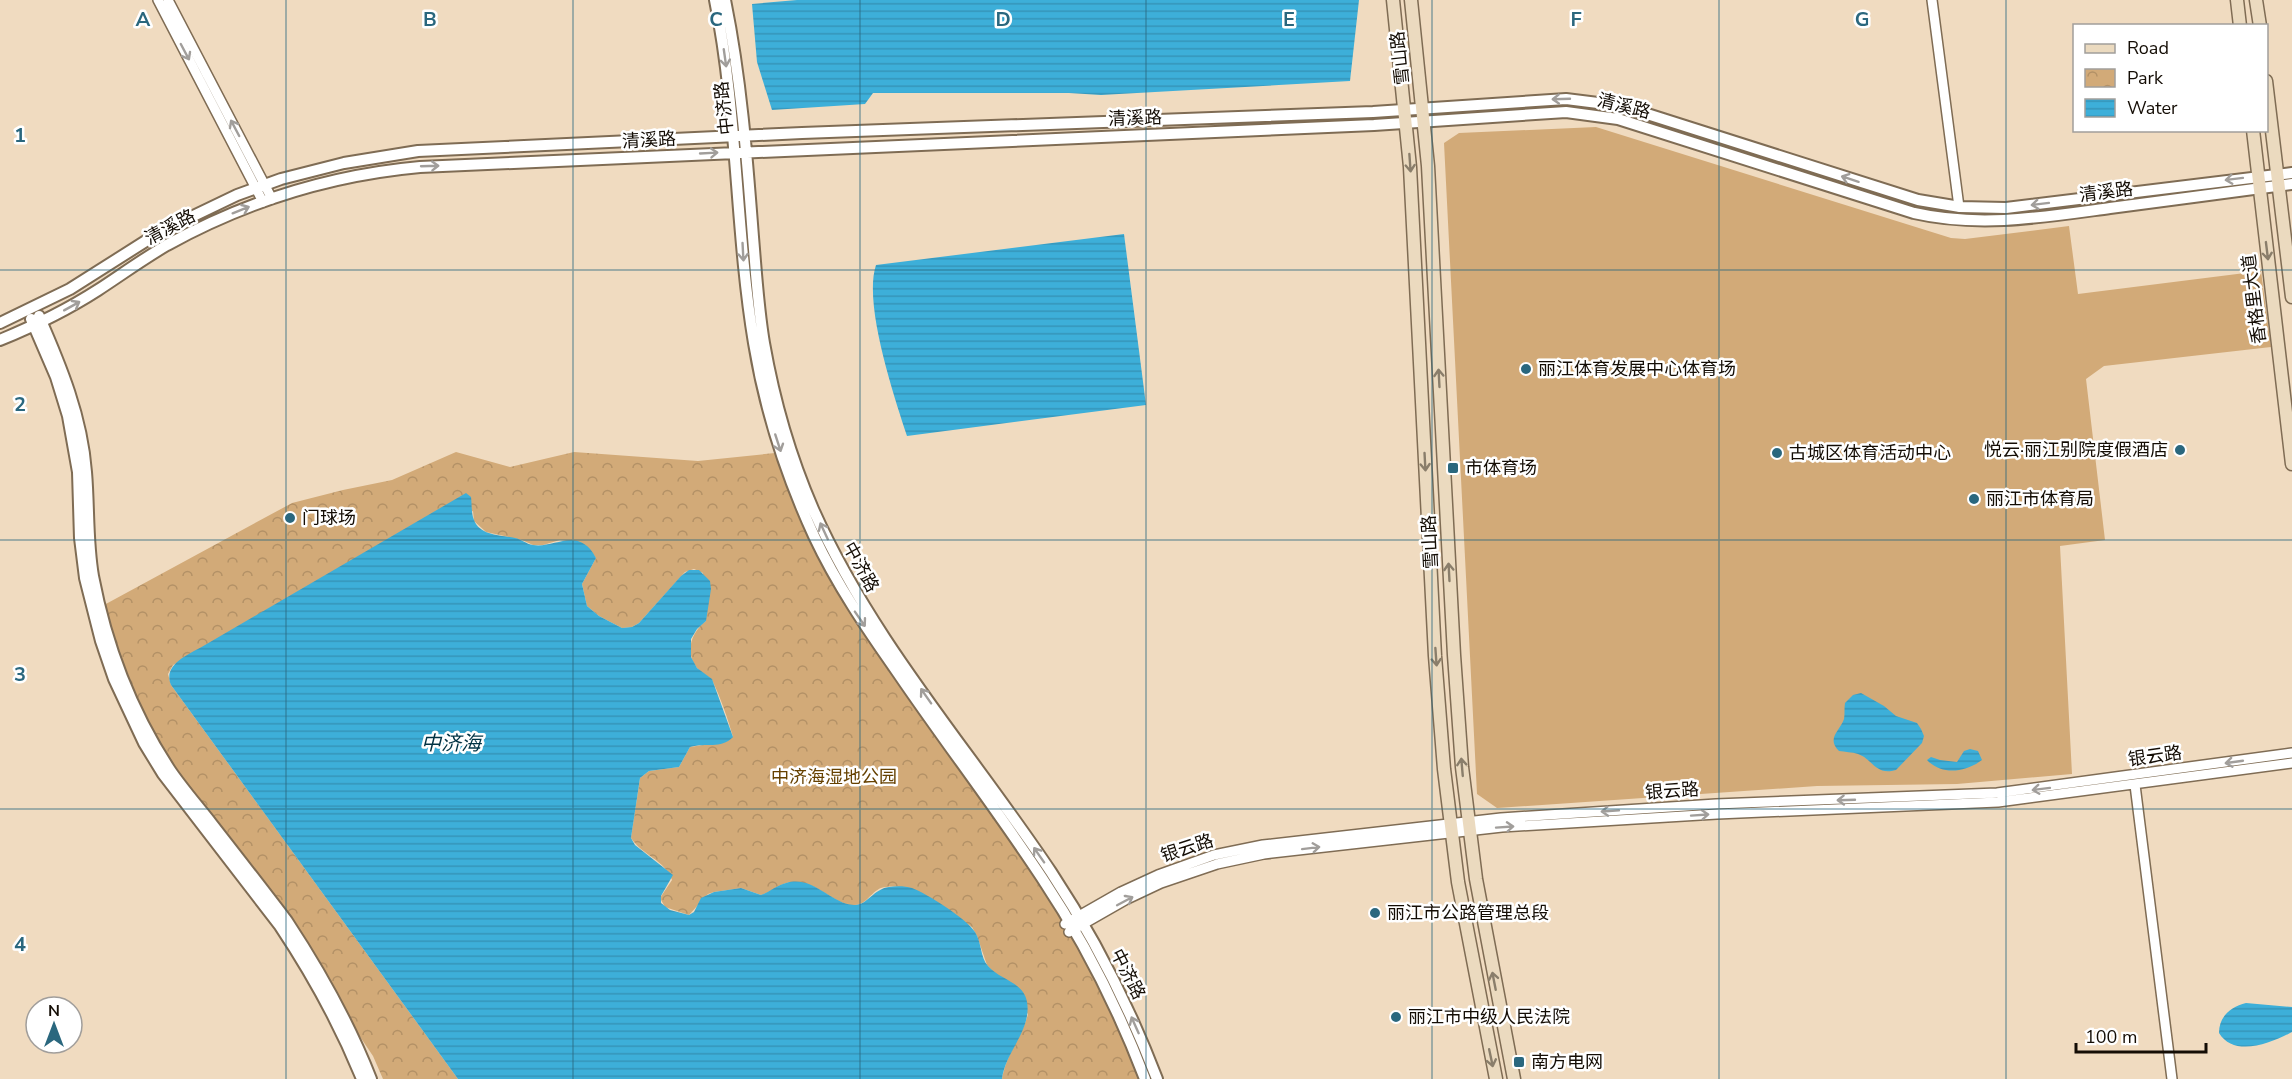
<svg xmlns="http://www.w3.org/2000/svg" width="2292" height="1079" font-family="'Nunito Sans','Noto Sans SC',sans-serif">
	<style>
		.grass { fill: #d2aa78 }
		.park { fill: url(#park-crowns) }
		.water { fill: url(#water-rules) }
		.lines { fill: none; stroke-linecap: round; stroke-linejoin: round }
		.minor-casing { stroke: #7f6c54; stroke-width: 12 }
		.tertiary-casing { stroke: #7f6c54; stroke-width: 14 }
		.secondary-casing { stroke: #7f6c54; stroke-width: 15 }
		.minor { stroke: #fff; stroke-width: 9 }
		.tertiary { stroke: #fff; stroke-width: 10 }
		.secondary { stroke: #ebdabf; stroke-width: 12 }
		.oneway { stroke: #a19e9b }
		.oneway2 { stroke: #8a7e6b }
		.grid { fill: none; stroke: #2a677e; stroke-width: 1.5; stroke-opacity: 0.55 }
		.poi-dot { fill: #2a677e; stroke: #fff; stroke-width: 2 }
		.labels { text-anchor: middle; stroke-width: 5; stroke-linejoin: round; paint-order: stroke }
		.street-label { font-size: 18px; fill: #140d05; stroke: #fff }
		.poi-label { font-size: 18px; fill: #140d05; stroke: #fff; text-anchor: start }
		.park-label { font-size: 18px; fill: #664100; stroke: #fff }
		.water-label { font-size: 20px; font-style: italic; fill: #003243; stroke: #fff }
		.grid-label { font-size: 20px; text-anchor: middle; font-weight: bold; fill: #2a677e; stroke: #fff; stroke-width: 5; stroke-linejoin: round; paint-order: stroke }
	</style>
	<defs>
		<pattern id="park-crowns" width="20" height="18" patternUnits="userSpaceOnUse" patternTransform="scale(1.5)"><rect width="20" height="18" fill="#d2aa78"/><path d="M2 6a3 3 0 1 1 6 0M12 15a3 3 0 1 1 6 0" fill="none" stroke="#b39166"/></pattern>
		<pattern id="water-rules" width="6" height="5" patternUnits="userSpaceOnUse" patternTransform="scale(1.5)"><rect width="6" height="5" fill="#3dafd9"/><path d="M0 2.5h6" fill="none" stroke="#3595b9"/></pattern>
	</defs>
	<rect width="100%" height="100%" fill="#f0dbc0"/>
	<path class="grass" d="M1596 127 1951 238 1965 239 2069 226 2078 294 2261 271 2271 347 2104 366 2086 379 2105 540 2060 546 2072 774 1957 784 1817 786 1497 808 1477 794 1444 143 1459 133Z"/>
	<path class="park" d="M456 452 510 467 574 452 698 461 775 453 799 518 822 564 855 619 1050 896 1093 971 1142 1079H1002C1006 1054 1022 1037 1028 1014L987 965 977 936 972 927C947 911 912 879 881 888 871 892 866 905 855 905 834 906 818 880 791 882 780 883 772 892 761 895L741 888 714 892 708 894 689 915 665 907 660 898 672 880C665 860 642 855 631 838L640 778 649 771 679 767 690 747 709 744 733 737C728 719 721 699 713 682 711 677 704 675 699 670 684 655 690 633 706 621L703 573 694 569 685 572 639 623 632 627 622 628 599 616 587 606 582 584 596 558 589 549 580 543 560 540 543 545H533L522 540 486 532 474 521 473 511 173 665 168 674 171 685 458 1079H383L373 1056 213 818 174 767 136 698 120 656 104 605 292 503 343 490 392 480Z"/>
	<path class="water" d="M797 0H1359L1350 81 1101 95 1069 93H873L865 104 772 110 757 62 752 4Z
		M1124 234 1146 405 907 436C894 396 863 304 876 265Z
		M466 493 471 497C472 504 471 513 474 520 480 536 501 535 515 538 521 539 526 544 533 545 554 549 579 525 596 558L582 584 587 606 599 616 622 628 632 627 639 623 681 576 689 570H699L710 581 711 589 706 621 697 629 691 639V657L697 668 712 679 733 737C720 750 707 742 690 747L679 767 649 771 640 778 631 838 635 845 673 875 661 896V903L670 910 689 915 694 912 701 898 714 892 741 888 761 895C770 892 777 885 786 883 814 875 830 904 854 905 867 906 873 889 889 887 896 886 905 886 912 888 926 893 967 919 975 932 982 943 980 957 988 966 1000 980 1024 982 1027 1002 1032 1030 1005 1052 1002 1079H458L171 685C162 664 190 654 205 645Z
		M1861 693 1884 706 1896 716 1917 723 1921 729 1924 736 1922 743 1896 770C1875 776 1873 759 1858 754 1852 752 1845 752 1839 751 1826 738 1840 731 1844 719 1845 714 1844 708 1845 703L1853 695Z
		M1970 749 1978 751 1982 760C1966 772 1942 776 1927 760L1931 757 1940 760 1957 762 1964 751Z
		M2246 1003 2292 1007V1032C2272 1043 2234 1058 2219 1033 2219 1016 2231 1007 2246 1003Z"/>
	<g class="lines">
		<g class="minor-casing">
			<path id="minor" d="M158 0 263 202
				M168 0 272 199
				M1932 0 1959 207
				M2135 785 2172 1079
				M1065 924 1121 892 1158 875 1214 855 1263 845 1501 818 1716 804 1997 793 2292 753
				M1069 932 1125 900 1161 883 1217 864 1264 854 1502 827 1717 814 1998 802 2292 763"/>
		</g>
		<g class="tertiary-casing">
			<path id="tertiary" d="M715 0C738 113 735 229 754 343 765 410 786 475 814 536 837 585 867 629 898 673 945 742 996 808 1042 878 1084 941 1118 1008 1145 1079
				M725 0C741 78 747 158 753 237 756 272 758 308 764 343 774 400 790 456 813 509 872 642 971 752 1051 872 1094 937 1129 1006 1157 1079
				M39 316C61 366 82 417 86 472 89 507 87 542 93 576 106 644 132 712 170 770 183 789 198 806 212 824 237 856 262 888 287 921 320 971 349 1023 371 1079
				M31 319 56 377 68 416 78 472 80 538 85 578 101 641 114 679 144 743 163 774 280 926C312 974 340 1025 362 1079
				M0 323 70 289 160 232 237 195 281 179 344 163 418 151 802 133 1373 112 1566 99 1622 106 1918 200 1960 207 2006 208 2292 173
				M0 340C34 326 67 310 98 290 121 275 143 259 167 245 245 202 331 175 420 167L1374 125 1566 112 1618 119 1914 213C1980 228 2044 217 2110 208 2171 200 2231 192 2292 184"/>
		</g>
		<g class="secondary-casing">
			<path id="secondary" d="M1393 0 1410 167 1435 656 1444 769 1458 882 1496 1079
				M1411 0 1428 166 1454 655 1462 767 1476 879 1514 1079
				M2237 0 2240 26
				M2256 0 2260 26
				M2266 81 2292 297
				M2253 130 2292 464"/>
		</g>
		<use href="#minor" class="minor"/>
		<use href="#tertiary" class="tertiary"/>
		<use href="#secondary" class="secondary"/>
	</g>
	<defs><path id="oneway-shaft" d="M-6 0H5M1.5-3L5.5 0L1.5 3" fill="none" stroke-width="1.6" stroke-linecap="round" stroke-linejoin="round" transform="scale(1.5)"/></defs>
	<g class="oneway">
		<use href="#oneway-shaft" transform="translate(185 52) rotate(62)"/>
		<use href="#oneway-shaft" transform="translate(725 58) rotate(82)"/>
		<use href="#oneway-shaft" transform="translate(1561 99) rotate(178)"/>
		<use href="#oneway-shaft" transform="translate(235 128) rotate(-118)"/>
		<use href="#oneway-shaft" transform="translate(709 153) rotate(-3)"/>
		<use href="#oneway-shaft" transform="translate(430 166) rotate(-2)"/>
		<use href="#oneway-shaft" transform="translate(1850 179) rotate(-162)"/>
		<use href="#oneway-shaft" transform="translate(2234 179) rotate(173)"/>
		<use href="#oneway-shaft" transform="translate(2040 204) rotate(173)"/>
		<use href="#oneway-shaft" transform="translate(241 210) rotate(-22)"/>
		<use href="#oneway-shaft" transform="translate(743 252) rotate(87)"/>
		<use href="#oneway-shaft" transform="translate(72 306) rotate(-29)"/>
		<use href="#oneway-shaft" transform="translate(778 443) rotate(72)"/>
		<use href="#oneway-shaft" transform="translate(824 531) rotate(-115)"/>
		<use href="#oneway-shaft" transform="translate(860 619) rotate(55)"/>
		<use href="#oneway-shaft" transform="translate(926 696) rotate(-125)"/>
		<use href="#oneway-shaft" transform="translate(2234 762) rotate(172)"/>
		<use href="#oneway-shaft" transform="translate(2041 789) rotate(173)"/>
		<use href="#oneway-shaft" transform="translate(1846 800) rotate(178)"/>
		<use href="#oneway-shaft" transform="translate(1610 811) rotate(176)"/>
		<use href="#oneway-shaft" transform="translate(1700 815) rotate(-4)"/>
		<use href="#oneway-shaft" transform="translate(1505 827) rotate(-4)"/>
		<use href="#oneway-shaft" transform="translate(1311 848) rotate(-7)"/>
		<use href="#oneway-shaft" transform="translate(1039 855) rotate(-125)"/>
		<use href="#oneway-shaft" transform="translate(1125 901) rotate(-28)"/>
		<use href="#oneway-shaft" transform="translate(1135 1025) rotate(-114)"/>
	</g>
	<g class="oneway2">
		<use href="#oneway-shaft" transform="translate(1410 163) rotate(86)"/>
		<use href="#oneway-shaft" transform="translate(2267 251) rotate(83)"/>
		<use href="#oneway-shaft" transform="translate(1439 378) rotate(-93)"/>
		<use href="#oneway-shaft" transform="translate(1425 462) rotate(87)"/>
		<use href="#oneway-shaft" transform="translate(1449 572) rotate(-93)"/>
		<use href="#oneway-shaft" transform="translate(1436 657) rotate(86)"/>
		<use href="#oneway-shaft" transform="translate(1462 767) rotate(-95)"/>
		<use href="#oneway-shaft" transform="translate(1494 981) rotate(-101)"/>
		<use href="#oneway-shaft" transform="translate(1491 1058) rotate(78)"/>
	</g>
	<path class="grid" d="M286 0V1079M573 0V1079M860 0V1079M1146 0V1079M1432 0V1079M1719 0V1079M2006 0V1079M0 270H2292M0 540H2292M0 809H2292"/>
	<g class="poi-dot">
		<circle cx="1526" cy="369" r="6"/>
		<circle cx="2180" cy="450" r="6"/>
		<circle cx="1777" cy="453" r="6"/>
		<rect x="1447" y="462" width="12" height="12" rx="3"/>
		<circle cx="1974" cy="499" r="6"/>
		<circle cx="290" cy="518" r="6"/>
		<circle cx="1375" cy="913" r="6"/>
		<circle cx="1396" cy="1017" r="6"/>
		<rect x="1513" y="1056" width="12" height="12" rx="3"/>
	</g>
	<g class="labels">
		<g class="street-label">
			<text transform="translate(1400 58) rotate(-96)" y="6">雪山路</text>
			<text transform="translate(1624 106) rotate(14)" y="6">清溪路</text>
			<text transform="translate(724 108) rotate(-96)" y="6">中济路</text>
			<text transform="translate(1135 118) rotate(-2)" y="6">清溪路</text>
			<text transform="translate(649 140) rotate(-3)" y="6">清溪路</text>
			<text transform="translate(2106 192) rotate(-7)" y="6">清溪路</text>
			<text transform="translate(170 227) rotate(-28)" y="6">清溪路</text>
			<text transform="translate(2254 299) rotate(-97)" y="6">香格里大道</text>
			<text transform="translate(1430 542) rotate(-93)" y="6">雪山路</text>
			<text transform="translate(861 567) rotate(61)" y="6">中济路</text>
			<text transform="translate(2155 756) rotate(-8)" y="6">银云路</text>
			<text transform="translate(1672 791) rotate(-4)" y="6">银云路</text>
			<text transform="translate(1187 848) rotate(-18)" y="6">银云路</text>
			<text transform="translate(1128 974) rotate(63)" y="6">中济路</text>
		</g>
		<g class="poi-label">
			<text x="1538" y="375">丽江体育发展中心体育场</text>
			<text x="2168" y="456" text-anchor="end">悦云·丽江别院度假酒店</text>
			<text x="1789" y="459">古城区体育活动中心</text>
			<text x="1465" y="474">市体育场</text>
			<text x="1986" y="505">丽江市体育局</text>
			<text x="302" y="524">门球场</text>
			<text x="1387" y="919">丽江市公路管理总段</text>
			<text x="1408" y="1023">丽江市中级人民法院</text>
			<text x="1531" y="1068">南方电网</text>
		</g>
		<g class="park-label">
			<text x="834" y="783">中济海湿地公园</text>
		</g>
		<g class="water-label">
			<text x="451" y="750">中济海</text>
		</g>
	</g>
	<g class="grid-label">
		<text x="143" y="26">A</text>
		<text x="430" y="26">B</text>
		<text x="716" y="26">C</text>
		<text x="1003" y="26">D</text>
		<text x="1289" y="26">E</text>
		<text x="1576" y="26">F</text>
		<text x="1862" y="26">G</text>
		<text x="20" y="142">1</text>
		<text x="20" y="411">2</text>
		<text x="20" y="681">3</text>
		<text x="20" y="951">4</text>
	</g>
	<rect x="2073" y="24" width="195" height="108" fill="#ffffff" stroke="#a19e9b" stroke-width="1.5"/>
	<rect x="2085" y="44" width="30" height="9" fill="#ebdabf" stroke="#a19e9b" stroke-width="1.5"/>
	<text x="2127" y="54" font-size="18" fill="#140d05">Road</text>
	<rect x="2085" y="69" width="30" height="18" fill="url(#park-crowns)" stroke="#a19e9b" stroke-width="1.5"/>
	<text x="2127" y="84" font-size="18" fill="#140d05">Park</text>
	<rect x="2085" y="99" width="30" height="18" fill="url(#water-rules)" stroke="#a19e9b" stroke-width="1.5"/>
	<text x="2127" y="114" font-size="18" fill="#140d05">Water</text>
	<g transform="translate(54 1025)"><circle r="28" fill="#ffffff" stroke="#a19e9b" stroke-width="1.5"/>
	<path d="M0-4.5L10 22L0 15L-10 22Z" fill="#2a677e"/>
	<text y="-9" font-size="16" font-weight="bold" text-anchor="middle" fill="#140d05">N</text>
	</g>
	<path d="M2076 1043v9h130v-9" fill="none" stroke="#140d05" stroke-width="3"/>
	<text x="2085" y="1043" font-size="18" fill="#140d05" stroke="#ffffff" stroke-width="4.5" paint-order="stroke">100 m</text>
</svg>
